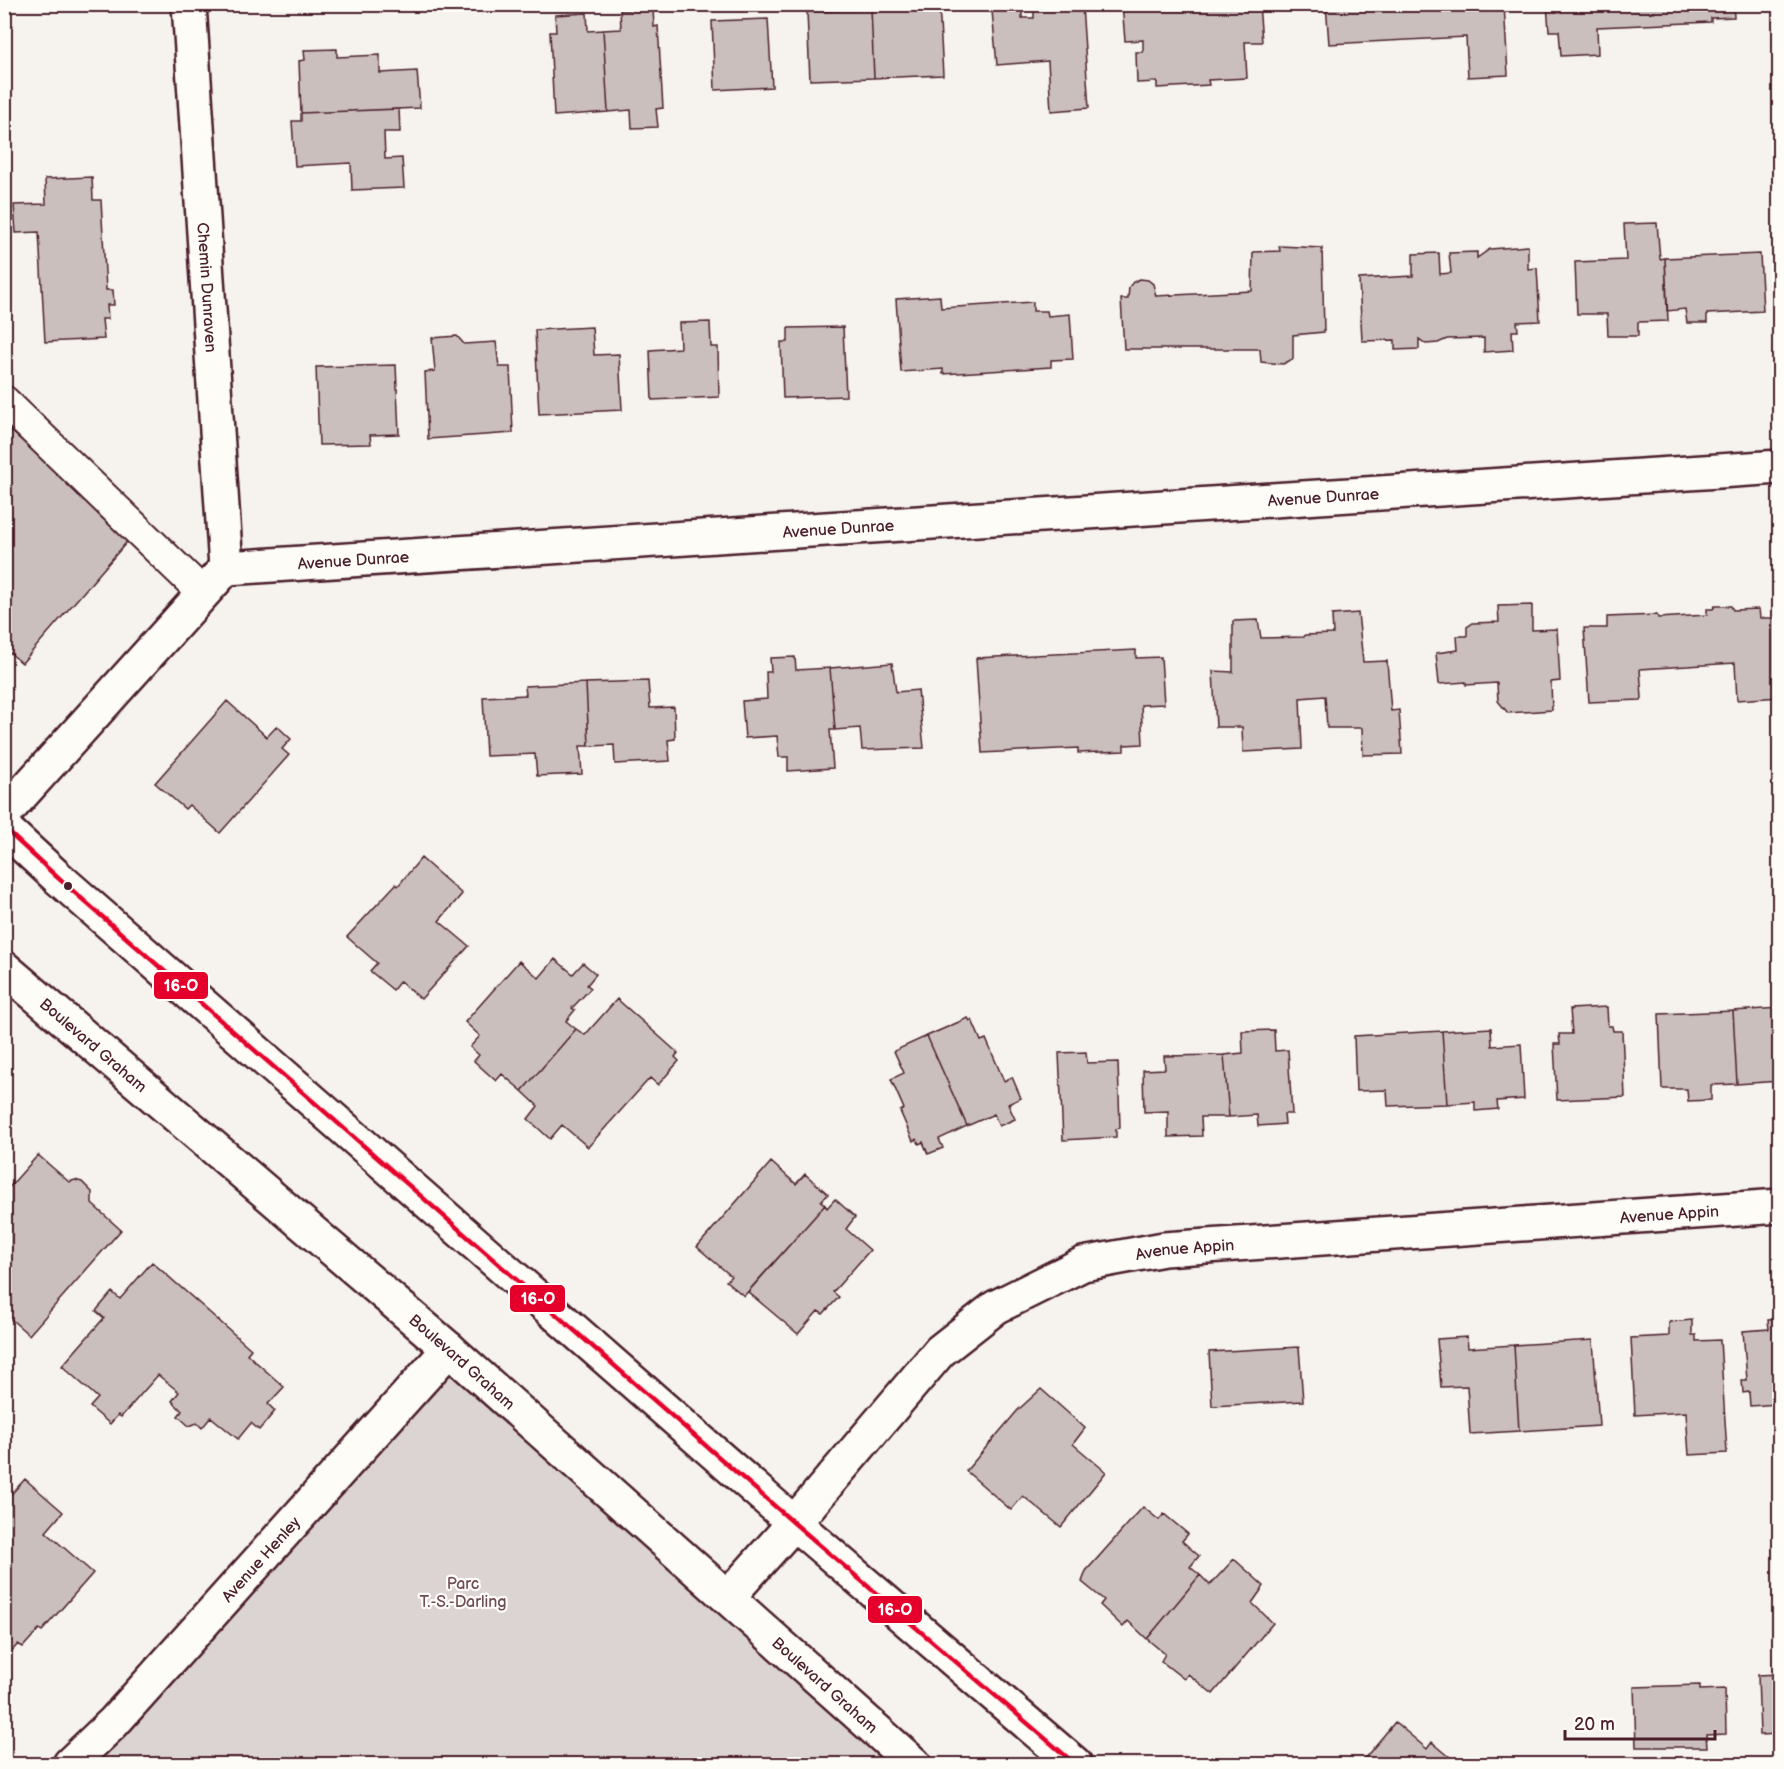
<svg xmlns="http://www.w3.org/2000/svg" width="1784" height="1769" font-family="'Balsamiq Sans',sans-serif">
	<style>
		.green { fill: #dcd4d2; stroke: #937a7e; stroke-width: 1.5 }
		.building { fill: #cbbfbe; stroke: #4a1f2b; stroke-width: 1.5 }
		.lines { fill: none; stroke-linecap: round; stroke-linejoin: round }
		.lane-casing { stroke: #4a1f2b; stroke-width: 34 }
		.street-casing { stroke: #4a1f2b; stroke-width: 38 }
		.secondary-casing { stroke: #4a1f2b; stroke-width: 38 }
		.lane { stroke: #fdfcf7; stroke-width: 30 }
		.street { stroke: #fdfcf7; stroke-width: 33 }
		.secondary { stroke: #fdfcf7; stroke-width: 33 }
		.bus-1-casing { stroke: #fdfcf7; stroke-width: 9 }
		.bus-1 { stroke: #e4002b; stroke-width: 4.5 }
		.bus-dot { fill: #4a1f2b; stroke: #fdfcf7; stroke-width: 2 }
		.labels { text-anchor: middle; stroke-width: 4.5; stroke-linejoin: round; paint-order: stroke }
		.street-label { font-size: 16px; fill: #4a1f2b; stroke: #fdfcf7 }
		.park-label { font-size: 16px; fill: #6e4c55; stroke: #fdfcf7 }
		.line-badge { stroke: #fdfcf7; stroke-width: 2 }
		.badge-label { font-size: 16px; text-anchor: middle; font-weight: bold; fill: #fff }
	</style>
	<rect width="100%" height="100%" fill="#f6f3ef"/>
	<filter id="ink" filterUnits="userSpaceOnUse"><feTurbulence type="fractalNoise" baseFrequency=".0167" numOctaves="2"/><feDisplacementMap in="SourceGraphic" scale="12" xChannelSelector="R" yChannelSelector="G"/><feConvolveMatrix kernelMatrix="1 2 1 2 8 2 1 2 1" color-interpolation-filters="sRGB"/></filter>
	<g filter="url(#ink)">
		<path class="green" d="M449 1349 914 1764H70Z"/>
		<path class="building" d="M939 4 943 75 874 78 871 9Z
			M1122 4H1259L1262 42H1245L1247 78 1208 80 1209 85 1157 88V82L1137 83 1136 52H1143V40L1125 41Z
			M1326 4H1504L1508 75 1468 77 1466 37 1329 44Z
			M1547 4H1733L1734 17 1711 18V22L1597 27 1598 54 1561 56 1559 31H1549Z
			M1082 6 1089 108 1051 111 1048 61 997 65 992 11 1022 9V18H1034V9Z
			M653 9 654 27 658 26 663 108 656 109 658 127 632 128 631 110 608 112 603 30 621 29 620 10Z
			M871 9 874 78 810 80 807 12Z
			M587 13 588 31 603 30 608 112 554 116 550 32H556L555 15Z
			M768 19 772 87 715 90 712 21Z
			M337 49V57L380 55V73L417 71 420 108 301 113 299 61 305 60 304 50Z
			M399 109 400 132H384L385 159 402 158 404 188 352 190 351 163 295 166 292 121H301V113Z
			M92 177 93 200H101L106 290H113L114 305H107L108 319H102L104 339 45 342 39 232 16 233 14 205 46 204 45 179Z
			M1657 223 1660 259 1665 258 1668 321 1638 322V336H1608L1607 314H1577L1575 262 1626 260 1624 224Z
			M1279 246 1322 248 1324 332 1293 335V359L1283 364 1261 362 1260 349H1124L1121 299H1128L1129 287 1133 282 1140 279 1148 280 1153 284 1156 296 1252 291 1253 252 1280 251Z
			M1528 246V269L1537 268 1540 321 1517 322 1518 331H1512L1513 350 1484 352V338L1447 339 1438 343 1426 344 1419 339V349L1395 350V340L1362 341 1359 279 1413 276V254L1439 253 1440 274 1451 273 1449 253 1477 252V258L1490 249Z
			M1760 254 1763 311 1707 314V323H1687L1685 309 1667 311 1665 258Z
			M940 296 941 308 1033 302V311H1047L1048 316 1070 314 1073 359 1051 360V367L943 374V369L901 372 896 299Z
			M710 322 711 347H718L719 397 652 400 650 350 680 348 679 323Z
			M592 327 594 355 619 354 622 410 539 414 535 330Z
			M843 327 846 396 783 398 781 342H788V328Z
			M457 336 464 344 496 342 499 367H510L513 433 428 439 425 372 435 371 432 338Z
			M396 365 399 434 370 435 371 444 319 445 316 367Z
			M4 425 132 536 22 663 4 648Z
			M1532 605V630L1557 629 1560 681 1551 682 1552 710 1508 713 1498 701 1497 683 1466 685V682L1439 684 1436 653 1458 650 1457 636H1467V627L1473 623 1499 622 1498 606Z
			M1715 606H1731L1733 610 1759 609 1760 618H1780V697L1737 700 1735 663 1640 669 1642 698 1641 700 1589 702 1584 628H1607V617L1657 615 1658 618 1707 615V609H1713Z
			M1358 613 1363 662 1387 661 1391 711 1399 710 1402 754 1363 755 1362 728H1327L1325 696 1300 698 1302 749 1243 752 1242 727H1216L1213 671 1233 672V621L1258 620 1261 638 1304 637 1305 635 1333 634 1332 615Z
			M1136 650V658L1161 657 1164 704 1141 705 1143 744 1124 745V751L1078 753V748L982 753 976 658Z
			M795 657 796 670 830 668 835 730H830L833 768 788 771V757H779L777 736 745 738 742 701 767 699 766 672H771L770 658Z
			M892 663 896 692 918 690 924 748 862 750 860 728 835 730 830 668Z
			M648 681 650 708 674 707 675 739 668 740 670 761 615 764 614 745 589 746 586 683Z
			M586 683 589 746H580L582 774 537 776 535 754 486 756 483 697 526 695 525 686Z
			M227 701 267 737 277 726 291 739 282 749 289 755 220 833 189 805 185 809 155 783Z
			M421 858 462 894 439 921 469 946 421 999 400 981 393 990 370 971 377 963 347 937 396 884 398 886Z
			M555 959 573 974 583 963 596 974 587 985 591 988 572 1008 575 1010 566 1021 576 1029 522 1091 502 1074 496 1081 474 1061 479 1055 470 1047 480 1036 465 1022 519 961 539 978Z
			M617 999 678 1053 675 1057 679 1061 658 1085 650 1078 588 1147 562 1125 550 1139 528 1119 538 1106 522 1091 576 1029 585 1035Z
			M1607 1007 1608 1026H1612L1613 1031H1622L1625 1097 1557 1100 1554 1044H1560L1559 1034H1572L1570 1009Z
			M1780 1008V1081L1737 1084 1733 1011Z
			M1733 1011 1737 1084 1711 1085V1100L1688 1101 1687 1089H1662L1659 1014Z
			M968 1018 970 1021 972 1020 981 1041 986 1039 1004 1081 1012 1077 1021 1098 1008 1104 1015 1119 999 1126 994 1114 967 1126 927 1036Z
			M1491 1028 1492 1046 1521 1044 1524 1099 1497 1101 1498 1109 1475 1111V1102L1447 1104 1442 1031Z
			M1274 1030 1275 1051 1288 1050 1292 1114H1284L1285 1124 1258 1126 1257 1115 1229 1117 1224 1055 1243 1053 1242 1031Z
			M1442 1031 1447 1104 1388 1106 1387 1090 1356 1091 1354 1036Z
			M927 1036 967 1126 939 1139 943 1148 928 1154 923 1142 919 1144 917 1139 913 1141 900 1111 904 1109 891 1079 904 1073 894 1051Z
			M1086 1052 1087 1063 1118 1062 1120 1128 1116 1129V1137L1063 1140 1059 1053Z
			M1224 1055 1229 1117H1201L1202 1136 1168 1137V1111L1144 1112 1143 1070 1165 1069 1164 1056Z
			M38 1155 69 1182 75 1180 82 1182 92 1192V1204L121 1230 29 1335 4 1313V1193Z
			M771 1162 796 1184 805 1174 828 1194 821 1201 825 1205 744 1296 726 1281 731 1276 697 1247Z
			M835 1199 855 1217 846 1229 870 1250 833 1292 839 1297 823 1314 818 1311 798 1334 748 1292 825 1205 827 1208Z
			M152 1262 251 1349 247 1354 284 1387 268 1404 275 1411 259 1430 251 1423 238 1439 211 1417 202 1428 197 1423 189 1426 178 1416 182 1411 172 1401 179 1392 158 1375 121 1417 118 1415 110 1424 90 1407 98 1398 62 1366 104 1318 96 1311 112 1292 120 1299Z
			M1780 1319V1394H1777L1778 1404 1750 1406 1749 1392 1743 1393 1742 1380H1747L1743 1331 1769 1329 1768 1320Z
			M1692 1320V1335H1696V1341L1720 1340 1727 1453 1689 1455 1686 1412 1635 1415 1631 1338 1669 1336V1322Z
			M1467 1337 1468 1348 1514 1345 1519 1431 1470 1434 1467 1386 1441 1387 1437 1339Z
			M1593 1340 1599 1426 1519 1431 1514 1345Z
			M1299 1347 1303 1401 1212 1406 1209 1352Z
			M1041 1389 1085 1428 1073 1444 1106 1472 1061 1527 1023 1496 1011 1510 966 1471 1018 1410Z
			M25 1479 63 1512 46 1532 93 1573 42 1631 39 1629 23 1647 18 1644 4 1660V1502Z
			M1143 1507 1159 1520 1164 1514 1188 1534 1182 1541 1199 1556 1190 1567 1200 1575 1147 1639 1128 1621 1123 1627 1100 1605 1104 1600 1082 1582 1086 1571Z
			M1234 1559 1264 1586 1252 1603 1273 1623 1213 1694 1188 1674 1184 1679 1161 1661 1165 1654 1147 1639 1200 1575 1210 1585Z
			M1780 1674V1734L1760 1735 1758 1675Z
			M1700 1685V1690L1725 1689 1726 1734 1706 1735 1707 1747H1636L1634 1687Z
			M1395 1722 1427 1749 1432 1742 1451 1758 1445 1764H1360Z"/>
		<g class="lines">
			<g class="lane-casing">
				<path id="lane" d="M4 401 203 593"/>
			</g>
			<g class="street-casing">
				<g id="street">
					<path id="s1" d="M189 4 226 568"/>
					<path id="s2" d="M4 814 226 568 1780 467"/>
					<path id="s3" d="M728 1597 794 1523 940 1351 996 1307 1083 1264 1164 1249 1780 1206"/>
					<path id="s4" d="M70 1764 114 1722 449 1349"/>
				</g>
			</g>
			<g class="secondary-casing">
				<g id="secondary">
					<path d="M4 828 57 877 794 1523 1075 1764"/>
					<path id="s5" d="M4 968 449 1349 914 1764"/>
				</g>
			</g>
			<use href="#lane" class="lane"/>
			<use href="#street" class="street"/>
			<use href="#secondary" class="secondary"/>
			<g class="bus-1-casing">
				<path id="bus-1" d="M4 828 57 877 794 1523 1075 1764"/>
			</g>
			<use href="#bus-1" class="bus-1"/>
		</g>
	</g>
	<circle class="bus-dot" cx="68" cy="886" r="5"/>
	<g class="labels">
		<g class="street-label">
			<text dy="6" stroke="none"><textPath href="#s1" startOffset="284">Chemin Dunraven</textPath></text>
			<text dy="6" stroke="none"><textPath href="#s2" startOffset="1431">Avenue Dunrae</textPath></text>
			<text dy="6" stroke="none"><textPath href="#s2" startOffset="945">Avenue Dunrae</textPath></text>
			<text dy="6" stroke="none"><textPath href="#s2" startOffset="459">Avenue Dunrae</textPath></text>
			<text dy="6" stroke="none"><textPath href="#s5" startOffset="118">Boulevard Graham</textPath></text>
			<text dy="6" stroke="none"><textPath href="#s3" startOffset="1082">Avenue Appin</textPath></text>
			<text dy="6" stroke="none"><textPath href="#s3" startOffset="596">Avenue Appin</textPath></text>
			<text dy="6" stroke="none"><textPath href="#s5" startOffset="604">Boulevard Graham</textPath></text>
			<text dy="6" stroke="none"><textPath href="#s4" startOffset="280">Avenue Henley</textPath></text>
			<text dy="6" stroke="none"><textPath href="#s5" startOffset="1090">Boulevard Graham</textPath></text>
		</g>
		<g class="park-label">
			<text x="463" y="1589">Parc<tspan x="463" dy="18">T.-S.-Darling</tspan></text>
		</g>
	</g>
	<g class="line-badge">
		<rect x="153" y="971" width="56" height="29" rx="6" fill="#e4002b"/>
		<rect x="509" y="1284" width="57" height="29" rx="6" fill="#e4002b"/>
		<rect x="867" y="1595" width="56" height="29" rx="6" fill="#e4002b"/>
	</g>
	<g class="badge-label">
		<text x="181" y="991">16-O</text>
		<text x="538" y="1304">16-O</text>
		<text x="895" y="1615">16-O</text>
	</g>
	<rect width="1784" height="1769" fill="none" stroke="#fdfcf7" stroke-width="24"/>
	<rect x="12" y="12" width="1760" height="1745" fill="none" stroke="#4a1f2b" stroke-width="2" filter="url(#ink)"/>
	<path d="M1565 1730v9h150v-9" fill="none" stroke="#4a1f2b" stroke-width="3"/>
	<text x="1574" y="1730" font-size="18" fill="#4a1f2b" stroke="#fdfcf7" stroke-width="4.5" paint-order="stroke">20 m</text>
</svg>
